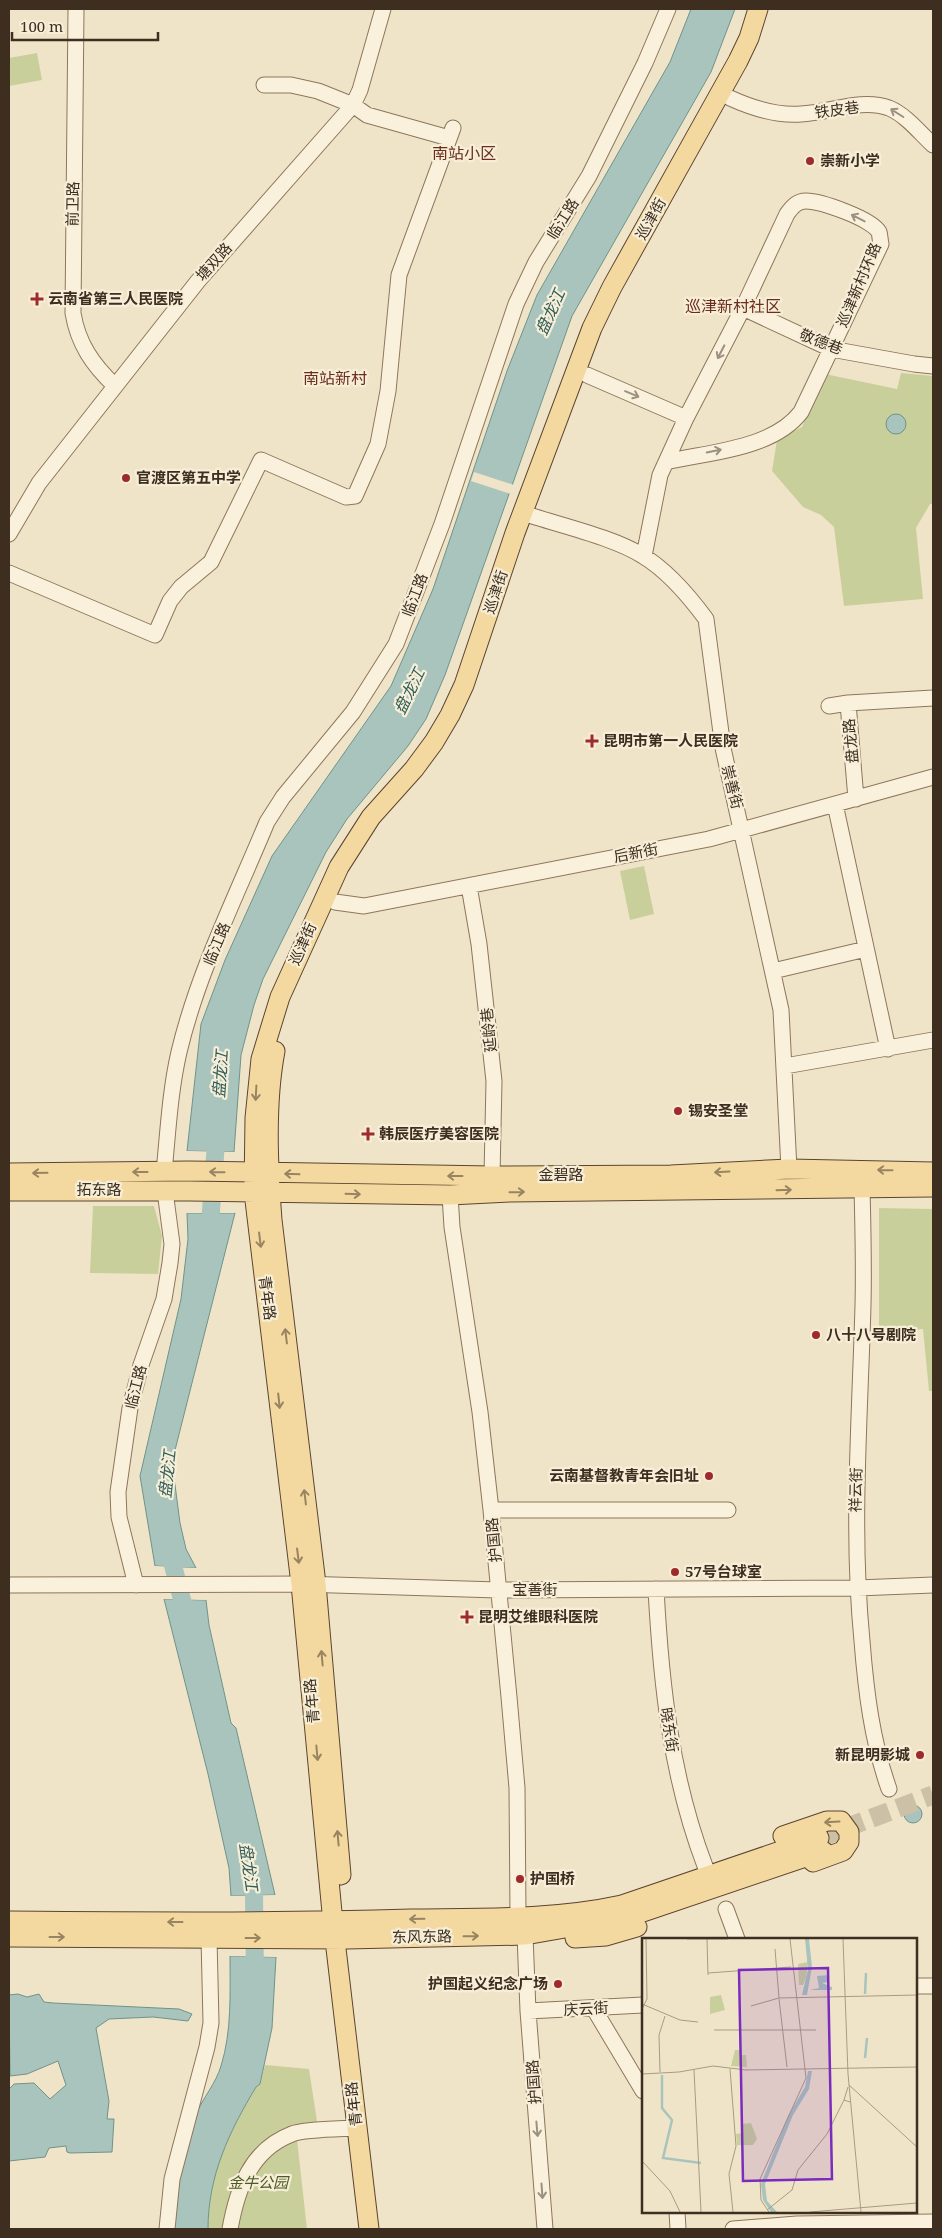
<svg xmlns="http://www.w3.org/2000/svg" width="942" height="2238" font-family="'Noto Serif','Noto Sans SC',serif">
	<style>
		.green { fill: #c9cf9b }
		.water { fill: #a9c4bc; stroke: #6f938a }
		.pier { fill: #f0e4c8 }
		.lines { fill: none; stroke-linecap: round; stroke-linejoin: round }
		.river { stroke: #a9c4bc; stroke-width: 18 }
		.major-tunnel { stroke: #ccc0a6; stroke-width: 19; stroke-dasharray: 19 9; stroke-linecap: butt }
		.minor-casing { stroke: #8d765c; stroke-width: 17 }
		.major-casing { stroke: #5b4430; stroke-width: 21 }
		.minor { stroke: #faf1dc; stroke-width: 15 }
		.major { stroke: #f3d9a0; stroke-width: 19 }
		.oneway { stroke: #9c907e }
		.oneway2 { stroke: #988460 }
		.poi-dot { fill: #9e2a2b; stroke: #f7eed8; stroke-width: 2 }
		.labels { text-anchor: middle; stroke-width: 4.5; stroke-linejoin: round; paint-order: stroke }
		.street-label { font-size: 15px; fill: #3d2e20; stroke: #f7eed8 }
		.poi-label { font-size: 15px; font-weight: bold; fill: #3d2e20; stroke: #f7eed8; text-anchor: start }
		.park-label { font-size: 15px; font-style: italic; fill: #4d5a26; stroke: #f7eed8 }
		.neighbourhood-label { font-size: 16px; fill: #6b2e1e; stroke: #f7eed8 }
		.water-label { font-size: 16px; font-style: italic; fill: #2f5d5a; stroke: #f7eed8 }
		.inset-river { fill: none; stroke: #a9c4bc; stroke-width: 2.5 }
		.inset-road { fill: none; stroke: #a89b85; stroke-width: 1 }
		.view { fill: #7b2cbf; fill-opacity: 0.15; stroke: #7b2cbf; stroke-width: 2.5 }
		.inset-edge { fill: none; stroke: #3d2e20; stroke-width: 2.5 }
	</style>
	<rect width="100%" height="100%" fill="#f0e4c8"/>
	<path class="green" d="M37 53 42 80 9 86V58Z
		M901 373 933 376V504H930L916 528 923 599 844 606 834 527 821 515 803 507 772 471 777 440 802 427 825 374 897 389Z
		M644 866 654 914 630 920 620 871Z
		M93 1206H154L162 1236 158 1274 90 1273Z
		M879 1208 933 1209V1391H929L923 1329 879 1334Z
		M265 2065 309 2069 318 2128 297 2139 307 2229H208C208 2176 229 2132 256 2087L260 2084Z"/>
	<path class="water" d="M691 9H735L711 72 572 316 445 675 426 719 408 746 347 819 326 852 263 979 254 1005 241 1055 234 1152 187 1151 201 1024 225 960 272 856 391 686 433 589 507 371 537 295 670 62Z
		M886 424a10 10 0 1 1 20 0a10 10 0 1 1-20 0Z
		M187 1213H235L172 1462 180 1523 186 1549 196 1568 155 1566 140 1476 181 1299 188 1239Z
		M164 1599 206 1600 209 1625 231 1723 236 1728 275 1895 231 1896 229 1868 208 1774Z
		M904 1814a9 9 0 1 1 18 0a9 9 0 1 1-18 0Z
		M230 1956 276 1957 272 2028 260 2084 256 2087C229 2132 208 2176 208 2229H170C174 2190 180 2150 196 2114 203 2098 216 2083 221 2066 232 2031 230 1992 230 1956Z
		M18 1994 27 1997 39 1994 44 2002 53 2003 179 2009 192 2014 188 2021 153 2017 109 2019 96 2028 109 2101 107 2119H114L112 2152 70 2153 67 2152 66 2146 49 2148 45 2157 9 2161V2089L14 2084 34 2083 50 2099 66 2085 58 2061 27 2074 10 2076 9 1995Z"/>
	<path class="pier" d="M474 472 514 485 511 494 471 481Z
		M187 1151 234 1152V1154H187Z
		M187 1211H234L235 1213H187Z
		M155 1566 196 1568V1570L155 1569Z
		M164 1597H205L206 1600 164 1599Z
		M275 1895V1898H231V1896Z
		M230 1953 276 1954V1957L230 1956Z"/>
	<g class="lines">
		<path class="river" d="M209 1238 217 1129
			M167 1543 188 1622
			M251 1873 254 1893 255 1979"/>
		<path class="major-tunnel" d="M819 1838 933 1795"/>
		<g class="minor-casing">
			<path id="minor" d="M76 9 73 313C78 344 93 365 115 386
				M264 85H291L318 91 353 105 367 115 449 138
				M730 98C752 108 777 116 801 114 829 113 861 98 889 108 906 115 920 133 933 145
				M743 308 831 349 914 364 933 366
				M587 375 686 418
				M523 513C558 525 613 537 643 556 668 571 689 596 706 619L723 748 781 1010 789 1169
				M9 534 39 483 198 281 353 105 360 90 383 9
				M644 556 660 475 686 418 743 308 787 214C792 207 797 201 806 201 821 201 872 219 879 232 880 235 880 240 881 244L801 412C773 449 709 452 666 462
				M9 573 155 635 170 601 181 587 211 562 261 460 346 497 355 496 378 444 388 391 399 275 453 128
				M848 703 933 698
				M829 706 848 703 856 799
				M835 804 888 1049
				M469 886 479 944 494 1081 492 1176
				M335 902 364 906 709 839 933 777
				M773 971 866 949
				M785 1066 933 1040
				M164 1172C168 1132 170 1091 179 1052 198 972 236 897 267 822L283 797 353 712 396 644 442 524 516 304 536 262 589 176 645 63 668 9
				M862 1188C863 1227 864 1266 863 1305 860 1418 851 1529 862 1641 866 1692 872 1741 889 1789
				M450 1195 452 1227 480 1412 491 1510 509 1697 517 1788 518 1917
				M491 1510H728
				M9 1585 301 1584 498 1590 857 1588 933 1585
				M136 1585 119 1517 118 1492 130 1408 141 1365 164 1299 170 1263 172 1244 165 1191
				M656 1589C661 1684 671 1777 705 1866
				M726 1909 737 1939
				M525 1935 528 2011 545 2229
				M916 1986H933
				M594 2009 643 2091
				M528 2011 643 2005
				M677 2212 678 2229
				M167 2229 172 2179 207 2047 211 2023 209 1938
				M230 2229C237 2190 250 2150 292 2134 305 2129 341 2129 357 2128
				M733 2229 797 2224 933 2222"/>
		</g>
		<g class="major-casing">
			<path id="major" d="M275 1051C265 1104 268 1166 272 1220L316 1584 341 1875
				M9 1173 189 1171 492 1176 671 1175 789 1169 933 1172
				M9 1191H189L450 1195 510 1192 933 1187
				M783 1836 827 1821H841L849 1832V1842L843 1851 813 1862
				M9 1921C143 1922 277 1923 411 1919 481 1918 553 1920 622 1905L819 1838
				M9 1937 347 1939 525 1935 628 1917 823 1851
				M575 1938 606 1936 637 1927
				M369 2229 333 1923 301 1584 254 1192 255 1118 261 1059 280 997 339 867 371 817 414 769 434 742 450 715 464 685 515 533 592 328 612 287 738 61 749 38 758 9"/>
		</g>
		<use href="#minor" class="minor"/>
		<use href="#major" class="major"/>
	</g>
	<defs><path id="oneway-shaft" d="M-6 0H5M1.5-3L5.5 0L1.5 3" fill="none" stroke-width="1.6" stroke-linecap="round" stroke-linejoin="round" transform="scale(1.25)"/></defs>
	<g class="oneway">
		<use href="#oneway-shaft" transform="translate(897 113) rotate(-148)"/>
		<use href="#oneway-shaft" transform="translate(858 218) rotate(-153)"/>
		<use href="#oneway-shaft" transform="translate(721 352) rotate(117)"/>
		<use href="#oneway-shaft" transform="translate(632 394) rotate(23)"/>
		<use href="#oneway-shaft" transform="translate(714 451) rotate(-12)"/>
		<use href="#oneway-shaft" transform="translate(537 2129) rotate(85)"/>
		<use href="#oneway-shaft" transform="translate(542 2191) rotate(86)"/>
	</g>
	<g class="oneway2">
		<use href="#oneway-shaft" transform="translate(256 1093) rotate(93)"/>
		<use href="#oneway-shaft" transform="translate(885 1170) rotate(-179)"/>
		<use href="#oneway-shaft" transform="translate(140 1172) rotate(180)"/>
		<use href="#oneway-shaft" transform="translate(217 1172) rotate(-179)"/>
		<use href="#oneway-shaft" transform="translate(722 1172) rotate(177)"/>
		<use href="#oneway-shaft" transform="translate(40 1173) rotate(179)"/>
		<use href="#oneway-shaft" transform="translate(292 1174) rotate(-178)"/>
		<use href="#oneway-shaft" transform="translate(455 1176) rotate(-180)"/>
		<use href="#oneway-shaft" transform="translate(784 1190) rotate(-2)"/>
		<use href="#oneway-shaft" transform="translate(517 1192) rotate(-1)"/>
		<use href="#oneway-shaft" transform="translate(353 1194) rotate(2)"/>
		<use href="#oneway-shaft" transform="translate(260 1240) rotate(83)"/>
		<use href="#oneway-shaft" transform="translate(286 1336) rotate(-97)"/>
		<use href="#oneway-shaft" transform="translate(279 1401) rotate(84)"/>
		<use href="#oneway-shaft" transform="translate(305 1497) rotate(-97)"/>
		<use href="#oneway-shaft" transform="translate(298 1556) rotate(83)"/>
		<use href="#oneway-shaft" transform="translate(322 1658) rotate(-95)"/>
		<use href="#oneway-shaft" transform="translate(317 1753) rotate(85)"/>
		<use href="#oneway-shaft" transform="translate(832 1822) rotate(177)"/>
		<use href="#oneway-shaft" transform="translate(338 1838) rotate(-95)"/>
		<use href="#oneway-shaft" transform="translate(417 1919) rotate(179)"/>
		<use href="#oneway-shaft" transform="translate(175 1922) rotate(-180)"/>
		<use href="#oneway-shaft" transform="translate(471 1936) rotate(-1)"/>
		<use href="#oneway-shaft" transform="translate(57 1937)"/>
		<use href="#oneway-shaft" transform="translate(253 1938)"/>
	</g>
	<g class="poi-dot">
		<circle cx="810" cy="161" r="5"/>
		<path d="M34.5 291.5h5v5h5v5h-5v5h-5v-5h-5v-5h5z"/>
		<circle cx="126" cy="478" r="5"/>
		<path d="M589.5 733.5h5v5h5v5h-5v5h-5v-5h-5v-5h5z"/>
		<circle cx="678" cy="1111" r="5"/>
		<path d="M365.5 1126.5h5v5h5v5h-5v5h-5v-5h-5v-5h5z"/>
		<circle cx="816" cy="1335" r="5"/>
		<circle cx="709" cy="1476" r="5"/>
		<circle cx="675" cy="1572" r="5"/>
		<path d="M464.5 1609.5h5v5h5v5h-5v5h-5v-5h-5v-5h5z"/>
		<circle cx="920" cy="1755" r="5"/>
		<circle cx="520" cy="1879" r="5"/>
		<circle cx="558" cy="1984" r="5"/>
	</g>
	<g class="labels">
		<g class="street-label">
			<text transform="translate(837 110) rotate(-7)" y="5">铁皮巷</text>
			<text transform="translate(73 204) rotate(-89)" y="5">前卫路</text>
			<text transform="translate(563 219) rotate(-58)" y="5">临江路</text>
			<text transform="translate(651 219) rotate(-61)" y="5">巡津街</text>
			<text transform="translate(214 262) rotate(-48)" y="5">塘双路</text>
			<text transform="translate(859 285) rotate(-67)" y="5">巡津新村环路</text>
			<text transform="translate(821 342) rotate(21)" y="5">敬德巷</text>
			<text transform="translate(496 592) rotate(-72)" y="5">巡津街</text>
			<text transform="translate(415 595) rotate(-69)" y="5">临江路</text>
			<text transform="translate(851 741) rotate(-95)" y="5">盘龙路</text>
			<text transform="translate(732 787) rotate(76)" y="5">崇善街</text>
			<text transform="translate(636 853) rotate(-11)" y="5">后新街</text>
			<text transform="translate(217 944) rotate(-67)" y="5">临江路</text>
			<text transform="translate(303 944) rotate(-66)" y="5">巡津街</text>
			<text transform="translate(489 1030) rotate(-96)" y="5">延龄巷</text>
			<text x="561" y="1180">金碧路</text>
			<text x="99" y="1195">拓东路</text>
			<text transform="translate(267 1298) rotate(82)" y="5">青年路</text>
			<text transform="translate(136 1387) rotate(-76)" y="5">临江路</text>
			<text transform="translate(856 1490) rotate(-89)" y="5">祥云街</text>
			<text transform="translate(494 1540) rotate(-95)" y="5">护国路</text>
			<text x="535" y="1595">宝善街</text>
			<text transform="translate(312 1701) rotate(-95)" y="5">青年路</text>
			<text transform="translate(669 1730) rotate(81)" y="5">晓东街</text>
			<text transform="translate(422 1937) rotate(-1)" y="5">东风东路</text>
			<text transform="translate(586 2009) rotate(-3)" y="5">庆云街</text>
			<text transform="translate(534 2082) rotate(-94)" y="5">护国路</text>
			<text transform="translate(354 2104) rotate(-97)" y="5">青年路</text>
		</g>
		<g class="poi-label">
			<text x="820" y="166">崇新小学</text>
			<text x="48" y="304">云南省第三人民医院</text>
			<text x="136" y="483">官渡区第五中学</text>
			<text x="603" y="746">昆明市第一人民医院</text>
			<text x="688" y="1116">锡安圣堂</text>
			<text x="379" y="1139">韩辰医疗美容医院</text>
			<text x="826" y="1340">八十八号剧院</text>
			<text x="699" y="1481" text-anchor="end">云南基督教青年会旧址</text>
			<text x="685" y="1577">57号台球室</text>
			<text x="478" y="1622">昆明艾维眼科医院</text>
			<text x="910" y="1760" text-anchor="end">新昆明影城</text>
			<text x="530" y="1884">护国桥</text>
			<text x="548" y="1989" text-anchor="end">护国起义纪念广场</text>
		</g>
		<g class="park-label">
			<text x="258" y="2188">金牛公园</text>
		</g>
		<g class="neighbourhood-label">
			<text x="464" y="159">南站小区</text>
			<text x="733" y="312">巡津新村社区</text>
			<text x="335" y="384">南站新村</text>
		</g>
		<g class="water-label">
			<text transform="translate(550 312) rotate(-66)" y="6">盘龙江</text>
			<text transform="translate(409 691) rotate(-64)" y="6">盘龙江</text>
			<text transform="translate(220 1074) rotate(-86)" y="6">盘龙江</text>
			<text transform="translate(167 1474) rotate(-84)" y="6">盘龙江</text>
			<text transform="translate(249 1867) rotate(82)" y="6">盘龙江</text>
		</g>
	</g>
	<g transform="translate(642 1938)">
		<rect width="275" height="275" fill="#f0e4c8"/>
		<path d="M166 24 164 40 161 47H157L156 26ZM79 57 83 72 68 76V59ZM93 112H100V117H104L105 129 89 128ZM109 185 115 201 111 207H95L94 196 101 195V186Z" fill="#c9cf9b"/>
		<path d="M163 1H167L170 29 165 57H160L166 32ZM187 37 186 44 180 45 190 49V52H168L177 50 175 38ZM166 133H170L167 151 151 177 123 246 125 263 135 274H129L121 262 119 246 146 178 163 149Z" fill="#a9c4bc"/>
		<path class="inset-river" d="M223 56 224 35M223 120 225 100M20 137V170L30 182 21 220 59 225"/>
		<path class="inset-road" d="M45 1H86M65 1 66 37M201 1 206 136 219 274M133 11 137 60M66 35 149 29M137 61 145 129M0 66 38 82 56 84M109 68 137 60 275 57M0 71 5 61 4 1M72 92H174M88 131 94 208 87 236 91 274M52 132 59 274M18 134 17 97 23 78M0 136 37 134 71 128 104 132 275 129M207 147 275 209M206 149 202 162 208 164M0 223 28 253 38 274M125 272 150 252 156 232 185 196 202 162M127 274 119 262 118 241 164 140 148 1M168 274 275 265"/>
		<path class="view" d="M186 30 190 241 101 243 97 32Z"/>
		<rect width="275" height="275" class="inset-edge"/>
	</g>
	<rect width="942" height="2238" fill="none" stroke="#3d2e20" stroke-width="20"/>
	<path d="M12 32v8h146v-8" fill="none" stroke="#3d2e20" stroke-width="2.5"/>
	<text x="20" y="32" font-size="15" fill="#3d2e20" stroke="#f7eed8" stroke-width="4" paint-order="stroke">100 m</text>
</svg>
